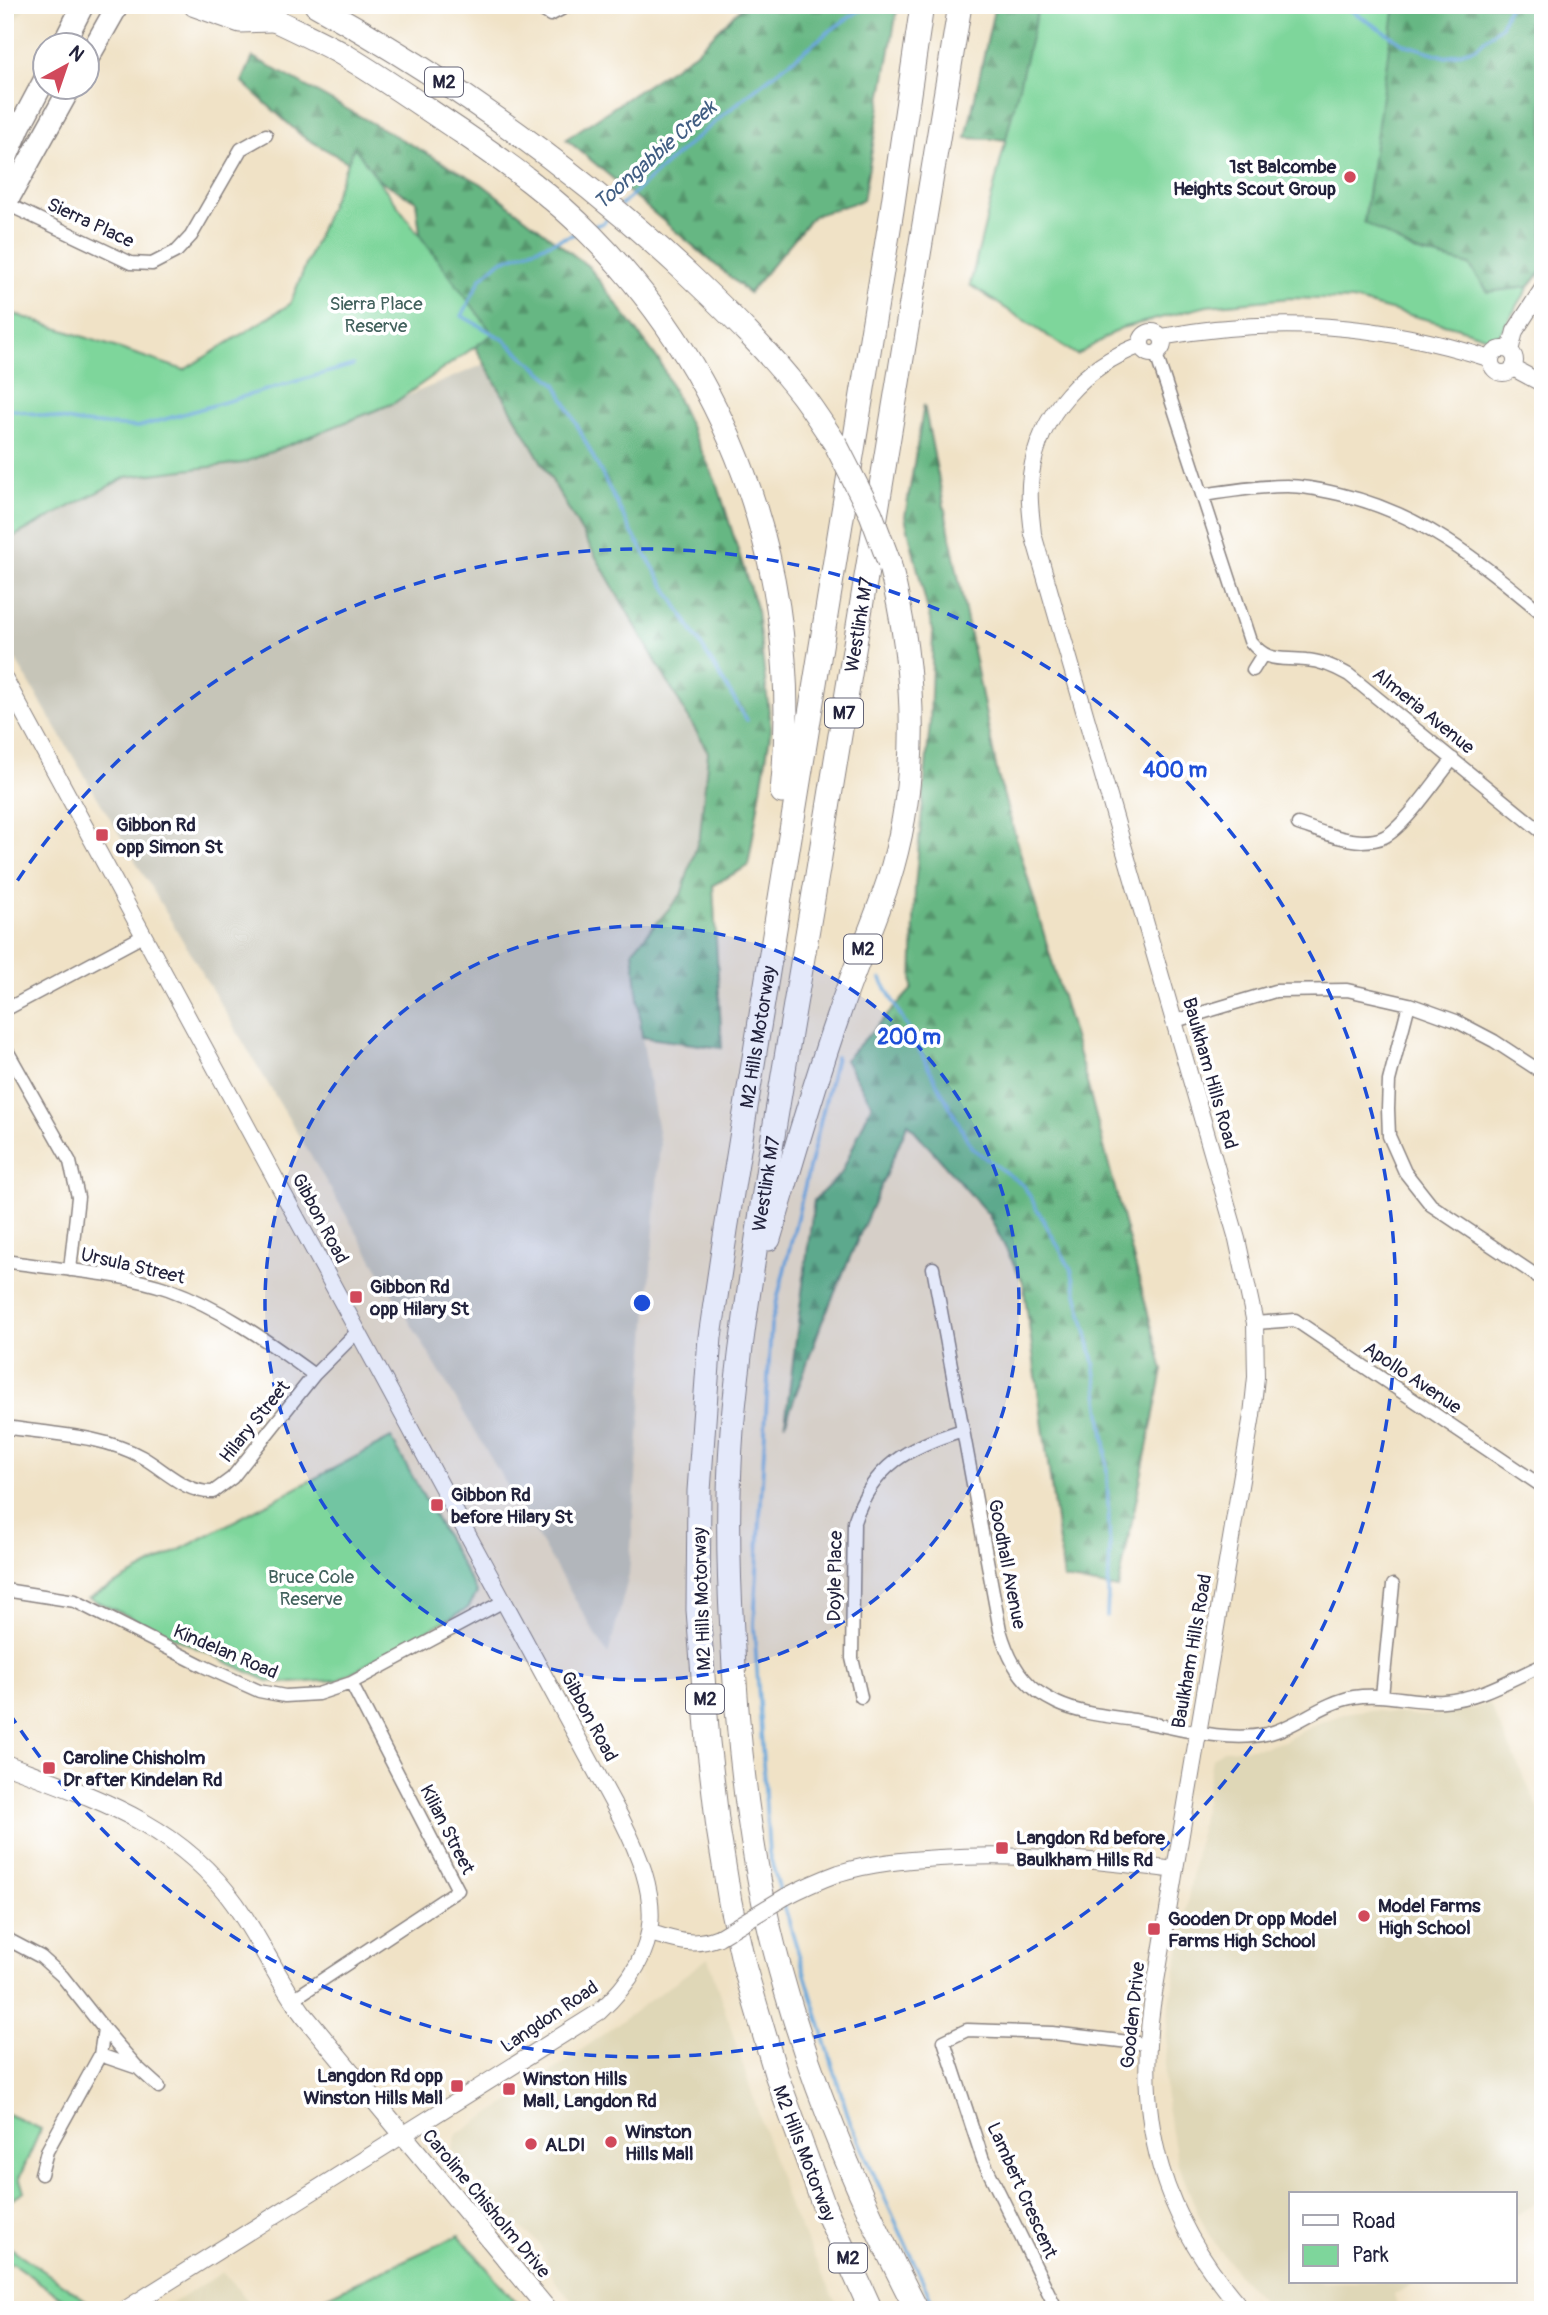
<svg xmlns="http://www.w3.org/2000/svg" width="1548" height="2315" font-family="Pangolin,sans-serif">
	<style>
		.built { fill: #dfd7b7 }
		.industrial { fill: #c6c5b8 }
		.forest { fill: url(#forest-firs); stroke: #446c5f; stroke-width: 2 }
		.green { fill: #7ed69b; stroke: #507c6b; stroke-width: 2 }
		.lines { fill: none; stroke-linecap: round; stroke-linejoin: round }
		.stream { stroke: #67a7da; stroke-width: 3.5 }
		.minor-casing { stroke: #898280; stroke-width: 15 }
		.tertiary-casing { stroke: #898280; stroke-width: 18 }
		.secondary-casing { stroke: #898280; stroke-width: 20 }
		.trunk-casing { stroke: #898280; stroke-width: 24 }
		.motorway-casing { stroke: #898280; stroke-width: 25 }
		.minor { stroke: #fff; stroke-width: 12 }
		.tertiary { stroke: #fff; stroke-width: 16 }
		.secondary { stroke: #fff; stroke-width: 18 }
		.trunk { stroke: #fff; stroke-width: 21 }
		.motorway { stroke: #fff; stroke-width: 23 }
		.tertiary-bridge-casing { stroke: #898280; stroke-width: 18; stroke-linecap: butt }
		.motorway-bridge-casing { stroke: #898280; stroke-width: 25; stroke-linecap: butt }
		.tertiary-bridge { stroke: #fff; stroke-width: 16 }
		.motorway-bridge { stroke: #fff; stroke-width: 23 }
		.ring { fill: none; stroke: #1d4ed8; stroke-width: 3.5; stroke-dasharray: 12 9 }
		.poi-dot { fill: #d1495b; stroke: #fff; stroke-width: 2.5 }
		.labels { text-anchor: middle; stroke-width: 7; stroke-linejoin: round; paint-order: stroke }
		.shield { fill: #fff; stroke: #646476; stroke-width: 2 }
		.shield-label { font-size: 18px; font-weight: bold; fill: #22223b }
		.poi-label { font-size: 19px; font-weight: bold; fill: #22223b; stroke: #fff; text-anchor: start }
		.street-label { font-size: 19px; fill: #22223b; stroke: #fff }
		.park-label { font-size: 19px; fill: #42615d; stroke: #fff }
		.water-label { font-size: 21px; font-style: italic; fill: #415e83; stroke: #fff }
		.centre { fill: #1d4ed8; stroke: #fff; stroke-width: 3.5 }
		.ring-label { font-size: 21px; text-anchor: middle; font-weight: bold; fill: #1d4ed8; stroke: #fff; stroke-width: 7; stroke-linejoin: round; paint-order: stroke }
	</style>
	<defs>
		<pattern id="forest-firs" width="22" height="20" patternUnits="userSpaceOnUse" patternTransform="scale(1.75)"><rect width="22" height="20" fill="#66b783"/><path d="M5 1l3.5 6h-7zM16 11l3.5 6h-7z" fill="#54946c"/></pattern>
	</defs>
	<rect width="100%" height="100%" fill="#fff"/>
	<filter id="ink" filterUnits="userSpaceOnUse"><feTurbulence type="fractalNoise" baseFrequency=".0143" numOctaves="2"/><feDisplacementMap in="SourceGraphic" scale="14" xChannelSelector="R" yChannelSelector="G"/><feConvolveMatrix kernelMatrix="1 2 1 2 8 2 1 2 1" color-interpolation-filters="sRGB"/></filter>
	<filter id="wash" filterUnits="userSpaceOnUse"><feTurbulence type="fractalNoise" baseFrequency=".00686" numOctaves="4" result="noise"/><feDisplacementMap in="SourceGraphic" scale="28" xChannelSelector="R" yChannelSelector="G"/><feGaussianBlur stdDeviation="1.57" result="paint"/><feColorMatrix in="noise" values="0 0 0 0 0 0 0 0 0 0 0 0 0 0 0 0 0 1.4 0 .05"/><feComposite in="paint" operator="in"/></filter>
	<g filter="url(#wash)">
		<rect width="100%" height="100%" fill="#f0e2c6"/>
		<path class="built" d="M5 5H26L5 39Z
			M1489 1703 1543 1818V2198L1515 2216V2194H1291V2282H1415L1394 2295 1398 2310H1271L1239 2276 1208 2233 1197 2211 1178 2164 1166 2102 1164 2076 1168 2015 1212 1758 1223 1750 1264 1747 1284 1741 1320 1722 1350 1712 1368 1710 1420 1716 1438 1715 1470 1710Z
			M708 1958 788 2204 840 2310H579L555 2281 540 2245 494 2202 452 2150 457 2134 514 2099Z
			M223 2272 256 2310H161Z"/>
		<path class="industrial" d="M485 364 709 752 700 835 681 895 633 950 642 1037 660 1144 629 1575 608 1655 5 642V541L126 477 243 463Z"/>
		<path class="forest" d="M744 5H898L863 200 813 216 749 293 566 139 695 53Z
			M995 5H1543V270L1529 287 1488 292 1469 265 1414 251 1364 223 1373 155 966 138Z
			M253 57 482 184 589 267 660 362 718 486 757 611 771 729 748 866 713 885 722 1048 642 1037 633 950 681 895 700 835 708 752 423 256 416 201 302 136 242 82Z
			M924 405 998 776 1086 1079 1163 1370 1118 1589 1064 1579 1023 1282 988 1214 908 1123 822 1322 785 1424 814 1200 841 1174 872 1104 845 1060 912 989 915 887 930 723 933 632 905 517Z"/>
		<path class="green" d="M1039 5H1395L1364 222 1414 251 1469 265 1488 292 1529 287 1496 340 1459 328 1353 300 1290 298 1207 306 1121 328 1077 355 970 285Z
			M354 147 493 334 394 403 243 463 126 477 5 541V311L184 370 290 304Z
			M391 1438 477 1593 468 1608 338 1680 292 1683 268 1681 89 1598Z
			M5 2113 41 2129 19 2178 24 2191 5 2203Z
			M459 2235 522 2310H297Z
			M5 2244 94 2306 88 2310H79L12 2263 5 2266Z"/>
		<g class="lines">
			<path class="stream" d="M1342 5 1404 44 1446 57 1475 48 1501 26 1509 5
				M621 205C673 157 726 111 782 68 811 46 838 22 870 5
				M594 226 603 223 611 215
				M577 233 499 262 481 278 462 316 503 339 556 384 631 531 747 720
				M5 408 81 423 138 427 353 365
				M881 979 972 1148 1024 1186 1071 1269 1094 1362 1106 1450 1110 1551 1107 1616
				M781 1895 769 1853 754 1625 771 1325 836 1057
				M783 1902 850 2122 936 2310"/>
		</g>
	</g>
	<g filter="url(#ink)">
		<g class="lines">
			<g class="minor-casing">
				<path id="minor" d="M534 5 550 15 569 5
					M7 204 131 263 152 264 177 251 191 236 241 149 266 135
					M1156 354 1250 641C1269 664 1280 657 1306 660 1322 661 1335 667 1349 675L1543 833
					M1202 495C1230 491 1258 486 1287 486 1304 486 1322 490 1339 494 1422 513 1479 561 1543 614
					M1253 670 1263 654
					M1298 824C1319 831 1340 840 1362 841 1369 841 1378 840 1384 837 1403 829 1438 777 1453 759
					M1409 1004 1389 1081 1388 1109 1389 1136 1405 1172 1431 1205 1543 1280
					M5 1010 143 936
					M1175 1021 1275 991 1347 990 1409 1004 1456 1021 1494 1041 1543 1073
					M5 1047 70 1162 78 1197 70 1270
					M5 1261C58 1270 118 1272 168 1289 221 1308 269 1342 314 1375
					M933 1268 1000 1630C1007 1654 1017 1676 1038 1692 1044 1696 1051 1700 1057 1703 1080 1714 1109 1716 1134 1720 1174 1727 1227 1743 1266 1734 1297 1727 1321 1703 1354 1697 1384 1692 1413 1703 1444 1701 1479 1699 1511 1679 1543 1665
					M1255 1323 1295 1320 1543 1487
					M5 1427C50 1434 102 1435 142 1457 165 1470 185 1493 213 1492L232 1478 314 1375 358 1331
					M5 1590 75 1601 203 1666 259 1691 285 1696 318 1694 351 1683 504 1601
					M1382 1696 1393 1585
					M861 1697 852 1658 854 1522C873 1465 908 1447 963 1430
					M5 1938 41 1957 62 1976 104 2029 100 2055 47 2151 41 2174
					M292 2000 458 1890 351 1683
					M104 2029 136 2066
					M100 2055 138 2068 159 2087
					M1057 2310 983 2160 944 2041 967 2030 1052 2033 1146 2044"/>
			</g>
			<g class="tertiary-casing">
				<path id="tertiary" d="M1141 343a11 11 0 1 1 22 0a11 11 0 1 1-22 0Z
					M1161 337C1277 316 1379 323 1491 359
					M1141 345C1085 366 1039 413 1031 475 1028 495 1031 514 1033 534L1237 1239 1255 1323 1256 1377 1252 1415 1152 2005C1135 2124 1163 2220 1243 2310
					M1491 361a12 12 0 1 1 24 0a12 12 0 1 1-24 0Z
					M1510 351 1515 331 1543 288
					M1513 368 1543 384
					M5 679 621 1818C660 1895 668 1949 599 2012L124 2310
					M785 1897C802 1888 820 1880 839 1873 871 1863 905 1860 939 1858 1018 1853 1097 1860 1175 1870
					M650 1933C677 1940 691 1948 719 1937"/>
			</g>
			<g class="secondary-casing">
				<path id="secondary" d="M5 1764C94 1798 178 1823 235 1904 260 1939 277 1979 303 2014L548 2310"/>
			</g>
			<g class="trunk-casing">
				<path id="trunk" d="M62 46 83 5
					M88 58 118 5
					M5 161 20 126 46 77
					M5 205 70 88"/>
			</g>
			<g class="motorway-casing">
				<g id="motorway">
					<path d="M195 5 240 21 272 20"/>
					<path d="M244 5C275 21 308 35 339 52 382 77 422 106 463 133 508 164 553 196 591 235 739 385 803 583 782 792"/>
					<path d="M316 5C451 80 577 170 689 275 729 313 769 352 802 395 814 411 824 427 835 443"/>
					<path d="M769 1239C791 1165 812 1090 838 1016 853 971 873 927 888 882 921 778 916 667 889 562"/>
					<path id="s1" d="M871 2310 824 2206 776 2074 745 1969 730 1902 718 1828 708 1742 698 1610 699 1491 710 1337 726 1230 892 210 922 5"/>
					<path id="s2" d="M917 2310C857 2195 806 2073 774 1947 748 1845 737 1737 732 1631 728 1565 727 1497 732 1430 738 1359 749 1289 760 1219 778 1098 800 978 820 857 867 573 914 289 960 5"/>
				</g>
			</g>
			<use href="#minor" class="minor"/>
			<use href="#tertiary" class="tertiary"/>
			<use href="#secondary" class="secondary"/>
			<use href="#trunk" class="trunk"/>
			<use href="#motorway" class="motorway"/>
			<g class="tertiary-bridge-casing">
				<path id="tertiary-bridge" d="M719 1937 785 1897"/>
			</g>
			<g class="motorway-bridge-casing">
				<path id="motorway-bridge" d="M835 443 871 514 889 562"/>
			</g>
			<use href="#tertiary-bridge" class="tertiary-bridge"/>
			<use href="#motorway-bridge" class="motorway-bridge"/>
		</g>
	</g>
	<circle cx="642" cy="1303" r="377" fill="#1d4ed8" fill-opacity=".12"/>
	<g class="ring">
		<circle cx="642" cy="1303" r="377"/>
		<path d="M6 898A754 754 0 1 1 6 1708"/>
	</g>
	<g class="poi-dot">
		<circle cx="1350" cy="177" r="7"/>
		<rect x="95" y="828" width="14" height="14" rx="3.5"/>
		<rect x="349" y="1290" width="14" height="14" rx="3.5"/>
		<rect x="430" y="1498" width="14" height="14" rx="3.5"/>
		<rect x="42" y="1761" width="14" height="14" rx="3.5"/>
		<rect x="995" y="1841" width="14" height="14" rx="3.5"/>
		<circle cx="1364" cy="1916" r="7"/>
		<rect x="1147" y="1922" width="14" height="14" rx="3.5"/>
		<rect x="450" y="2079" width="14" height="14" rx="3.5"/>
		<rect x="502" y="2082" width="14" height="14" rx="3.5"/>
		<circle cx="611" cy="2142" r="7"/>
		<circle cx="531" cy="2144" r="7"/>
	</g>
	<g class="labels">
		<g class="shield">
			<rect x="425" y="67.5" width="38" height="29" rx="5"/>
			<rect x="825" y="698.5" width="38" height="29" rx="5"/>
			<rect x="844" y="934.5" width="38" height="29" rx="5"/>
			<rect x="686" y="1684.5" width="38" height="29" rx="5"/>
			<rect x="829" y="2243.5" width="38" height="29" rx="5"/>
		</g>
		<g class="shield-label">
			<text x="444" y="88">M2</text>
			<text x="844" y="719">M7</text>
			<text x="863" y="955">M2</text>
			<text x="705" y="1705">M2</text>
			<text x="848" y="2264">M2</text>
		</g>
		<g class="poi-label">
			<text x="1336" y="173" text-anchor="end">1st Balcombe<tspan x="1336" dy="22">Heights Scout Group</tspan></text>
			<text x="116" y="831">Gibbon Rd<tspan x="116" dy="22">opp Simon St</tspan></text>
			<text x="370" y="1293">Gibbon Rd<tspan x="370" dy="22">opp Hilary St</tspan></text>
			<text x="451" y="1501">Gibbon Rd<tspan x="451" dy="22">before Hilary St</tspan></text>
			<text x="63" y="1764">Caroline Chisholm<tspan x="63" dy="22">Dr after Kindelan Rd</tspan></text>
			<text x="1016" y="1844">Langdon Rd before<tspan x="1016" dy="22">Baulkham Hills Rd</tspan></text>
			<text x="1378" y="1912">Model Farms<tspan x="1378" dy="22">High School</tspan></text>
			<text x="1168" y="1925">Gooden Dr opp Model<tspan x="1168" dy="22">Farms High School</tspan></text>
			<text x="443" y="2082" text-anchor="end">Langdon Rd opp<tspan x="443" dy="22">Winston Hills Mall</tspan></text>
			<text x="523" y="2085">Winston Hills<tspan x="523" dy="22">Mall, Langdon Rd</tspan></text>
			<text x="625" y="2138">Winston<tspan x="625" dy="22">Hills Mall</tspan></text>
			<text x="545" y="2151">ALDI</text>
		</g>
		<g class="street-label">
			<text transform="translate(91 222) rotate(25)" y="7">Sierra Place</text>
			<text dy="7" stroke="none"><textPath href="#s2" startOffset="1727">Westlink M7</textPath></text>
			<text transform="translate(1424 710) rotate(39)" y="7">Almeria Avenue</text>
			<text dy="7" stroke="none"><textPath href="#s1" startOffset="1304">M2 Hills Motorway</textPath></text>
			<text transform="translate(1211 1073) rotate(74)" y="7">Baulkham Hills Road</text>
			<text dy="7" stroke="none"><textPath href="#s2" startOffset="1160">Westlink M7</textPath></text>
			<text transform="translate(321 1218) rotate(62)" y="7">Gibbon Road</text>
			<text transform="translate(133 1265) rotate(13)" y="7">Ursula Street</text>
			<text transform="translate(1413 1377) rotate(34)" y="7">Apollo Avenue</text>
			<text transform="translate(254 1421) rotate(-51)" y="7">Hilary Street</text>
			<text transform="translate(1008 1564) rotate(79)" y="7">Goodhall Avenue</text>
			<text transform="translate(834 1576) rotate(-89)" y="7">Doyle Place</text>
			<text transform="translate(701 1599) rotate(-92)" y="7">M2 Hills Motorway</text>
			<text transform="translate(226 1651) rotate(23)" y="7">Kindelan Road</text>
			<text transform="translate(1191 1651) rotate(-80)" y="7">Baulkham Hills Road</text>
			<text transform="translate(590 1716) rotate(62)" y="7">Gibbon Road</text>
			<text transform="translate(448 1829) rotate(63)" y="7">Kilian Street</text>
			<text transform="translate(1132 2015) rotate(-84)" y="7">Gooden Drive</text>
			<text transform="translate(549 2016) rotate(-34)" y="7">Langdon Road</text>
			<text transform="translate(805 2153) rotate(69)" y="7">M2 Hills Motorway</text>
			<text transform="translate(1023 2190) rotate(66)" y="7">Lambert Crescent</text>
			<text transform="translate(487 2203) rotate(50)" y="7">Caroline Chisholm Drive</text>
		</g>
		<g class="park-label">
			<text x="376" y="310">Sierra Place<tspan x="376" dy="22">Reserve</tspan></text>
			<text x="311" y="1583">Bruce Cole<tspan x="311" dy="22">Reserve</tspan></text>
		</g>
		<g class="water-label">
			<text transform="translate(655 155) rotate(-41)" y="7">Toongabbie Creek</text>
		</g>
	</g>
	<circle cx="642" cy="1303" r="10" class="centre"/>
	<g class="ring-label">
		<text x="1175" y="777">400 m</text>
		<text x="909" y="1044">200 m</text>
	</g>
	<rect width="1548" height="2315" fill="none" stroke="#fff" stroke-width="28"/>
	<rect x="1289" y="2192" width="228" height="91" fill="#ffffff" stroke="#a7a7b1" stroke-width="2"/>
	<rect x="1303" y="2215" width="35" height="10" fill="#ffffff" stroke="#a7a7b1" stroke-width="2"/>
	<text x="1352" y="2228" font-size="21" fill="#22223b">Road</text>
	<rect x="1303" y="2245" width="35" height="21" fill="#7ed69b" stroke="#a7a7b1" stroke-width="2"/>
	<text x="1352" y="2262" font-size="21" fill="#22223b">Park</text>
	<g transform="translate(66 66) rotate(40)"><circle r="33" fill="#ffffff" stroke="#a7a7b1" stroke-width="2"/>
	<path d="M0-5L12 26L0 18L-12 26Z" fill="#d1495b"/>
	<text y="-10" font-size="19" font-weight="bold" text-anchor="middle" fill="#22223b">N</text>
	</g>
</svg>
